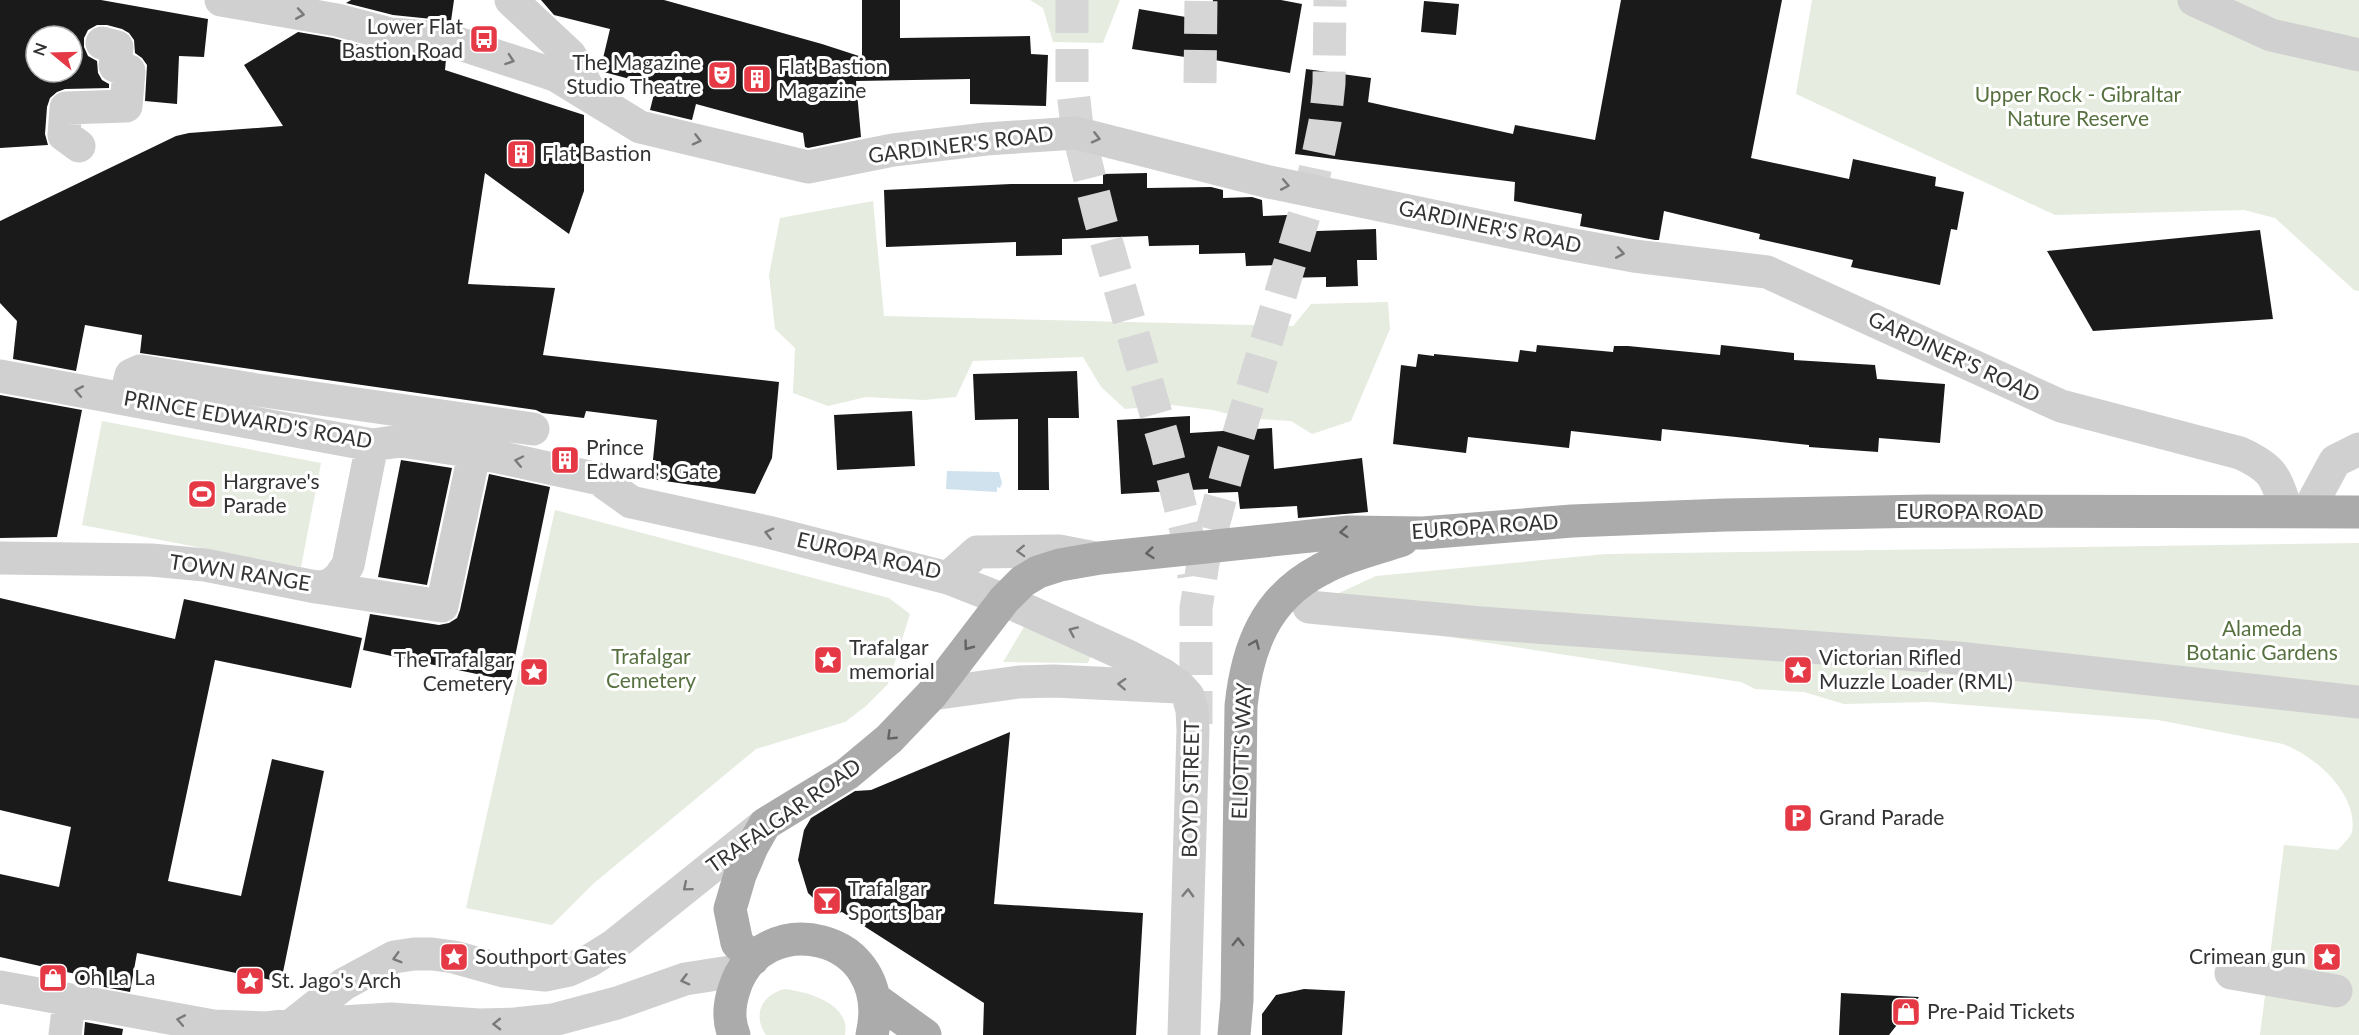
<svg xmlns="http://www.w3.org/2000/svg" width="2359" height="1035" font-family="Lato,sans-serif">
	<style>
		.green { fill: #e6ecdf }
		.water { fill: #cfe2ee }
		.building { fill: #1a1a1a; fill-rule: evenodd }
		.lines { fill: none; stroke-linecap: round; stroke-linejoin: round }
		.minor-tunnel { stroke: #d6d6d6; stroke-width: 33; stroke-dasharray: 33 16; stroke-linecap: butt }
		.minor { stroke: #d0d0d0; stroke-width: 33 }
		.major { stroke: #ababab; stroke-width: 33 }
		.oneway { stroke: #7a7a7a }
		.oneway2 { stroke: #636363 }
		.labels { text-anchor: middle; stroke-width: 6; stroke-linejoin: round; paint-order: stroke }
		.poi-label { font-size: 21px; fill: #333; stroke: #fff; text-anchor: start }
		.park-label { font-size: 21px; fill: #56703f; stroke: #fff }
		.street-label { font-size: 21px; fill: #333; stroke: #fff }
	</style>
	<rect width="100%" height="100%" fill="#fff"/>
	<path class="green" d="M1030 0H1120L1103 43 1053 42 1043 8Z
		M1812 0H2359V291L2354 290 2275 218 2244 210 2055 215 1796 94Z
		M873 201 884 316 1293 326 1311 304 1388 302 1390 329 1351 421 1312 434 1291 421 1244 418 1213 410 1171 405 1125 409 1101 387 1083 357 973 361 956 397 924 400 866 397 828 406 793 393 795 348 775 329 769 275 780 218Z
		M102 421 321 463 301 567 82 525Z
		M555 510 889 598 910 614 888 684 866 706 845 722 756 749 593 884 552 925 466 908Z
		M2359 543V1035H2260L2284 845 2338 850C2342 845 2350 838 2352 832 2359 794 2314 755 2283 744L2158 720 1929 702 1844 704 1804 692 1755 689 1741 682 1314 616 1337 594 1376 576 1606 554Z
		M1024 627 1092 653 1088 663 1003 662Z
		M785 989C809 992 851 1004 845 1035H766C752 1015 762 994 785 989Z"/>
	<path class="water" d="M947 471 999 472 1002 483 1000 488 997 487V492L946 489Z"/>
	<path class="building" d="M0 0H101L208 19 204 57 179 56 177 104 145 101 147 65 142 58 135 53 134 40 129 33 122 29 107 25H97L88 30 84 38V47L88 56 97 61 98 73 102 80 109 84V88L65 89 57 92 50 98 47 107 45 134 48 145 0 148ZM36 36H72V72H36Z
		M351 0H454L451 21 393 15 346 3Z
		M541 0H664L822 44 862 57V0H900V38L1030 36 1031 54 1048 55 1046 106 970 104V79L856 81 861 137 808 148 805 147 803 133 696 104 692 120 650 110 656 86 600 71 610 29 554 15Z
		M1213 0H1281L1302 4 1290 73 1186 55 1185 57 1132 49 1139 9 1209 21Z
		M1621 0H1782L1751 158 1849 179 1853 159 1936 177 1935 186 1964 192 1957 230 1951 229 1940 285 1851 267 1853 260 1759 239 1760 234 1664 211 1659 240H1655L1580 226 1582 214 1514 201 1515 182 1295 154 1306 69 1371 78 1368 102 1513 134 1515 125 1595 140Z
		M1424 1 1459 4 1456 35 1421 32Z
		M298 32 333 38 385 52 438 57 446 59 445 70 584 115V191L569 234 485 173 468 284 555 288 543 355 779 382 772 458 755 494 651 479 657 420 586 411 584 418 542 413 536 410 140 353 142 335 85 325 76 371 13 359 17 321 0 303V221L176 136 189 133 283 126 244 65Z
		M1147 173V188L1211 187 1223 190V198L1252 197 1262 200 1263 216 1287 215 1288 232 1376 229 1377 260H1357L1358 286 1326 287V277L1283 278V265L1246 266 1245 253 1199 254V245L1149 246 1148 236 1062 239V255L1016 256V242L886 247 884 190 1011 184H1103V174Z
		M2260 230 2273 319 2093 331 2047 251Z
		M1537 345 1613 352 1614 346H1628L1720 355 1721 345 1794 353V360L1875 365 1877 379 1945 384 1940 443 1879 438 1878 452 1809 447V445L1662 429 1661 441 1571 431 1569 448 1468 437 1466 453 1393 444 1401 365 1416 367 1418 354 1434 356V354L1518 362 1520 350 1536 352Z
		M1077 371 1079 418H1048L1049 490H1018V419L975 420 973 374Z
		M0 395 82 410 57 537 0 538Z
		M912 411 915 466 837 470 834 415Z
		M1190 416V433L1272 428 1274 469 1362 458 1368 512 1298 518 1297 506 1240 509 1238 492 1208 493V489L1121 494 1117 420Z
		M401 460 452 468 427 585 378 577Z
		M489 474 550 487 510 681 363 650 370 614 439 625 449 623 457 618 460 610Z
		M0 598 175 639 184 599 362 638 351 688 215 660 168 881 241 896 272 759 324 771 281 982 137 953 130 992 79 982 80 975 0 957V874L59 887 71 827 0 810Z
		M1010 732 994 904 1143 913 1136 1035H983L984 1003 842 912 831 915 808 893 798 860 804 830 811 818 855 791 871 790Z
		M1304 989 1345 991 1342 1035H1262V1014L1276 995Z
		M1841 993 1919 997 1889 1035H1839Z
		M85 1022 123 1029 122 1035H84Z"/>
	<g class="lines">
		<path class="minor-tunnel" d="M1072 0V82L1077 127 1100 219 1166 449 1188 538 1194 576
			M1200 83 1201 0
			M1196 724V608L1203 563 1228 470 1309 199 1325 122 1329 83 1330 0"/>
		<path class="minor" d="M221 0 337 20 390 34 442 38 555 75 640 127 808 167 893 150 986 139 1076 133 1269 182 1568 244 1634 256 1767 272 2061 406 2240 453C2275 469 2275 477 2287 511
			M511 0 570 55 592 96
			M2194 0 2271 35 2359 55
			M79 146 64 135 66 108 126 106 129 71 115 66 117 47 102 43
			M0 376 372 445 401 441 475 452 599 479 631 502 768 532 948 578 1004 600 1130 657 1162 674 1180 687 1188 696 1192 710 1193 730 1184 1035
			M125 399 131 375 140 371 257 390 533 429
			M2308 511 2335 461 2359 449
			M0 558 151 560 205 565 316 587 329 586 339 578 348 565 372 445
			M948 578 977 552 1059 551 1095 558
			M316 587 442 606 479 431
			M1309 607 1481 623 1958 658 2359 702
			M932 694 1019 682 1054 681 1178 687
			M2231 973 2336 991
			M0 987 213 1026 266 1028 292 1025 344 984 394 957 414 954H432L454 957 504 971 545 975 569 970 589 961 613 946 765 824
			M292 1025 391 1019 479 1025 515 1024 553 1020 617 1003 685 979 743 970
			M65 1035 69 1001"/>
		<path class="major" d="M753 959 737 943 730 909 740 875 752 847 765 824 847 774 889 739 932 694 1004 600 1023 581 1038 572 1060 565 1100 558 1349 532 1423 533 1572 521 1725 515 1926 511 2359 512
			M875 999 925 1035
			M734 1035C728 1020 729 1005 734 990 759 905 896 931 872 1035
			M1234 1035 1237 1000 1241 706C1247 648 1265 599 1320 570 1345 556 1375 549 1402 540"/>
	</g>
	<defs><path id="oneway-chevron" d="M-2-3.5L2.5 0L-2 3.5" fill="none" stroke-width="1.6" stroke-linecap="round" stroke-linejoin="round" transform="scale(1.5)"/></defs>
	<g class="oneway">
		<use href="#oneway-chevron" transform="translate(300 14) rotate(10)"/>
		<use href="#oneway-chevron" transform="translate(510 60) rotate(19)"/>
		<use href="#oneway-chevron" transform="translate(1096 138) rotate(14)"/>
		<use href="#oneway-chevron" transform="translate(697 140) rotate(14)"/>
		<use href="#oneway-chevron" transform="translate(1285 185) rotate(11)"/>
		<use href="#oneway-chevron" transform="translate(1620 253) rotate(10)"/>
		<use href="#oneway-chevron" transform="translate(79 391) rotate(-169)"/>
		<use href="#oneway-chevron" transform="translate(519 461) rotate(-168)"/>
		<use href="#oneway-chevron" transform="translate(769 533) rotate(-166)"/>
		<use href="#oneway-chevron" transform="translate(1021 551) rotate(178)"/>
		<use href="#oneway-chevron" transform="translate(1073 631) rotate(-156)"/>
		<use href="#oneway-chevron" transform="translate(1122 684) rotate(-177)"/>
		<use href="#oneway-chevron" transform="translate(687 887) rotate(140)"/>
		<use href="#oneway-chevron" transform="translate(1188 893) rotate(-88)"/>
		<use href="#oneway-chevron" transform="translate(397 958) rotate(164)"/>
		<use href="#oneway-chevron" transform="translate(685 980) rotate(165)"/>
		<use href="#oneway-chevron" transform="translate(181 1020) rotate(-169)"/>
		<use href="#oneway-chevron" transform="translate(497 1024) rotate(179)"/>
	</g>
	<g class="oneway2">
		<use href="#oneway-chevron" transform="translate(1344 532) rotate(175)"/>
		<use href="#oneway-chevron" transform="translate(1150 553) rotate(174)"/>
		<use href="#oneway-chevron" transform="translate(1255 644) rotate(-67)"/>
		<use href="#oneway-chevron" transform="translate(968 646) rotate(127)"/>
		<use href="#oneway-chevron" transform="translate(891 736) rotate(136)"/>
		<use href="#oneway-chevron" transform="translate(1238 942) rotate(-89)"/>
	</g>
	<defs>
		<g id="bus-square" transform="scale(1.5)"><rect x="-9" y="-9" width="18" height="18" rx="4" fill="#e63946" stroke="#fff"/><path d="M-5-6H5V4H4V6H2V4H-2V6H-4V4H-5ZM-3.5-4V0h7V-4ZM-3.5 1.2v1.5H-2V1.2ZM2 1.2v1.5H3.5V1.2Z" fill="#fff"/></g>
		<g id="theatre-square" transform="scale(1.5)"><rect x="-9" y="-9" width="18" height="18" rx="4" fill="#e63946" stroke="#fff"/><path d="M-5-5.5Q0-4 5-5.5V0Q5 5 0 6Q-5 5-5 0ZM-3.3-2.5H-1v1.5H-3.3ZM1-2.5H3.3v1.5H1ZM-2.8 1Q0 5.5 2.8 1Z" fill="#fff"/></g>
		<g id="building-square" transform="scale(1.5)"><rect x="-9" y="-9" width="18" height="18" rx="4" fill="#e63946" stroke="#fff"/><path d="M-4-6H4V6H1V3H-1V6H-4ZM-2.5-4.3h1.7v1.8h-1.7ZM.8-4.3h1.7v1.8H.8ZM-2.5-1h1.7V.8h-1.7ZM.8-1h1.7V.8H.8Z" fill="#fff"/></g>
		<g id="stadium-square" transform="scale(1.5)"><rect x="-9" y="-9" width="18" height="18" rx="4" fill="#e63946" stroke="#fff"/><path d="M0-5a6.5 5 0 1 0 0 10a6.5 5 0 1 0 0-10ZM-3.5-1.8h7v3.6h-7Z" fill="#fff"/></g>
		<g id="sight-square" transform="scale(1.5)"><rect x="-9" y="-9" width="18" height="18" rx="4" fill="#e63946" stroke="#fff"/><path d="M0-6L1.8-2.2L6-1.7L2.9 1.2L3.7 5.4L0 3.3L-3.7 5.4L-2.9 1.2L-6-1.7L-1.8-2.2Z" fill="#fff"/></g>
		<g id="parking-square" transform="scale(1.5)"><rect x="-9" y="-9" width="18" height="18" rx="4" fill="#e63946" stroke="#fff"/><path d="M-3.5-5.5H1a3.5 3.5 0 0 1 0 7H-1V5.5H-3.5ZM-1-3.4V-.6H.8a1.4 1.4 0 0 0 0-2.8Z" fill="#fff"/></g>
		<g id="bar-square" transform="scale(1.5)"><rect x="-9" y="-9" width="18" height="18" rx="4" fill="#e63946" stroke="#fff"/><path d="M-6-5H6L.8 .8V4.5H3.5V6h-7V4.5H-.8V.8Z" fill="#fff"/></g>
		<g id="shop-square" transform="scale(1.5)"><rect x="-9" y="-9" width="18" height="18" rx="4" fill="#e63946" stroke="#fff"/><path d="M-5-2.5h2.3a2.7 3.5 0 0 1 5.4 0H5L5.5 6h-11ZM-1.5-2.5h3a1.5 2.3 0 0 0-3 0Z" fill="#fff"/></g>
	</defs>
	<g fill-rule="evenodd">
		<use href="#bus-square" x="484" y="39"/>
		<use href="#theatre-square" x="722" y="75"/>
		<use href="#building-square" x="757" y="79"/>
		<use href="#building-square" x="521" y="154"/>
		<use href="#building-square" x="565" y="460"/>
		<use href="#stadium-square" x="202" y="494"/>
		<use href="#sight-square" x="828" y="660"/>
		<use href="#sight-square" x="1798" y="670"/>
		<use href="#sight-square" x="534" y="672"/>
		<use href="#parking-square" x="1798" y="818"/>
		<use href="#bar-square" x="827" y="901"/>
		<use href="#sight-square" x="454" y="957"/>
		<use href="#sight-square" x="2327" y="957"/>
		<use href="#shop-square" x="53" y="978"/>
		<use href="#sight-square" x="250" y="981"/>
		<use href="#shop-square" x="1906" y="1012"/>
	</g>
	<g class="labels">
		<g class="poi-label">
			<text x="463" y="34" text-anchor="end">Lower Flat<tspan x="463" dy="24">Bastion Road</tspan></text>
			<text x="701" y="70" text-anchor="end">The Magazine<tspan x="701" dy="24">Studio Theatre</tspan></text>
			<text x="778" y="74">Flat Bastion<tspan x="778" dy="24">Magazine</tspan></text>
			<text x="542" y="161">Flat Bastion</text>
			<text x="586" y="455">Prince<tspan x="586" dy="24">Edward's Gate</tspan></text>
			<text x="223" y="489">Hargrave's<tspan x="223" dy="24">Parade</tspan></text>
			<text x="849" y="655">Trafalgar<tspan x="849" dy="24">memorial</tspan></text>
			<text x="1819" y="665">Victorian Rifled<tspan x="1819" dy="24">Muzzle Loader (RML)</tspan></text>
			<text x="513" y="667" text-anchor="end">The Trafalgar<tspan x="513" dy="24">Cemetery</tspan></text>
			<text x="1819" y="825">Grand Parade</text>
			<text x="848" y="896">Trafalgar<tspan x="848" dy="24">Sports bar</tspan></text>
			<text x="475" y="964">Southport Gates</text>
			<text x="2306" y="964" text-anchor="end">Crimean gun</text>
			<text x="74" y="985">Oh La La</text>
			<text x="271" y="988">St. Jago's Arch</text>
			<text x="1927" y="1019">Pre-Paid Tickets</text>
		</g>
		<g class="park-label">
			<text x="2078" y="102">Upper Rock - Gibraltar<tspan x="2078" dy="24">Nature Reserve</tspan></text>
			<text x="2262" y="636">Alameda<tspan x="2262" dy="24">Botanic Gardens</tspan></text>
			<text x="651" y="664">Trafalgar<tspan x="651" dy="24">Cemetery</tspan></text>
		</g>
		<g class="street-label">
			<text transform="translate(961 145) rotate(-7)" y="7">GARDINER'S ROAD</text>
			<text transform="translate(1490 227) rotate(12)" y="7">GARDINER'S ROAD</text>
			<text transform="translate(1954 357) rotate(25)" y="7">GARDINER'S ROAD</text>
			<text transform="translate(248 420) rotate(10)" y="7">PRINCE EDWARD'S ROAD</text>
			<text x="1970" y="519">EUROPA ROAD</text>
			<text transform="translate(1485 527) rotate(-4)" y="7">EUROPA ROAD</text>
			<text transform="translate(869 556) rotate(13)" y="7">EUROPA ROAD</text>
			<text transform="translate(240 573) rotate(9)" y="7">TOWN RANGE</text>
			<text transform="translate(1242 751) rotate(-88)" y="7">ELIOTT'S WAY</text>
			<text transform="translate(1191 789) rotate(-89)" y="7">BOYD STREET</text>
			<text transform="translate(784 816) rotate(-35)" y="7">TRAFALGAR ROAD</text>
		</g>
	</g>
	<g transform="translate(54 54) rotate(289)"><circle r="28" fill="#ffffff" stroke="#adadad" stroke-width="1.5"/>
	<path d="M0-4.5L10 22L0 15L-10 22Z" fill="#e63946"/>
	<text y="-9" font-size="16" font-weight="bold" text-anchor="middle" fill="#333333">N</text>
	</g>
</svg>
